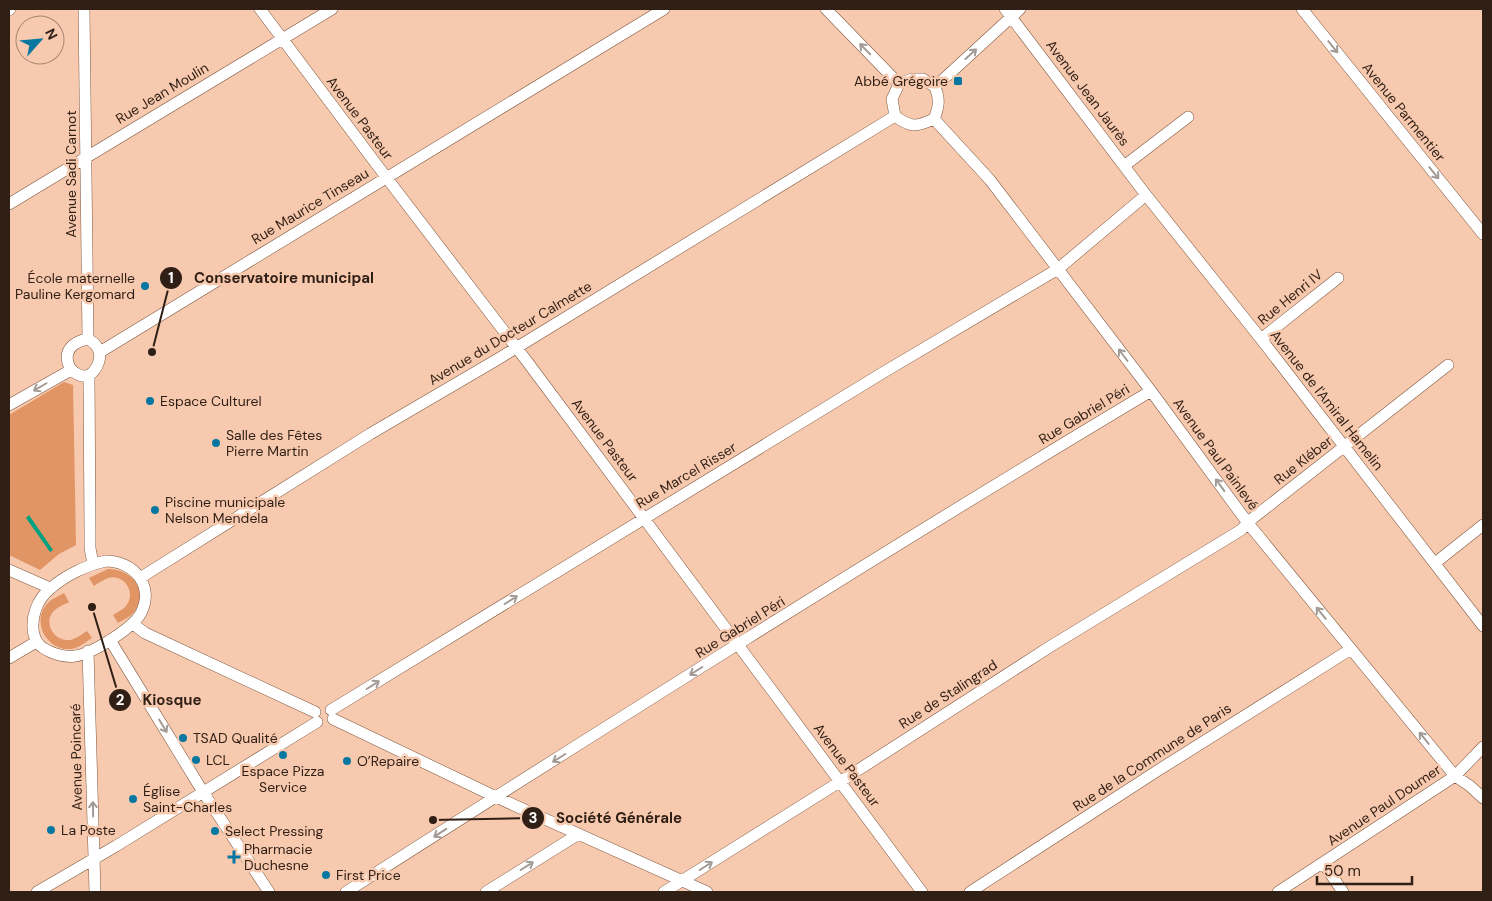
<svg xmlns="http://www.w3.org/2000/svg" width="1492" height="901" font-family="'DM Sans',sans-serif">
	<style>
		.green { fill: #e19464 }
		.water { fill: #00a181 }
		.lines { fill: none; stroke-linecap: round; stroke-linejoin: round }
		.street-casing { stroke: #7e573f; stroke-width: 12 }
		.street { stroke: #fff; stroke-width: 11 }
		.oneway { stroke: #a29a96 }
		.poi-dot { fill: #0577a1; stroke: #f7c9ae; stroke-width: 2 }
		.labels { text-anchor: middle; stroke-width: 5; stroke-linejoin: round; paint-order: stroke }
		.poi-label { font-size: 14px; fill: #301f15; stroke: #f7c9ae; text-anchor: start }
		.street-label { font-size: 14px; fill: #301f15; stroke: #f7c9ae }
		.leader { fill: none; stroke: #301f15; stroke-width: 2 }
		.callout-dot { fill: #301f15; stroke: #f7c9ae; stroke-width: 2 }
		.mark-label { font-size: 15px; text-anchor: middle; font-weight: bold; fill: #fff }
		.callout-label { font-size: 15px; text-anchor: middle; font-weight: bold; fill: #301f15; stroke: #f7c9ae; stroke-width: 5; stroke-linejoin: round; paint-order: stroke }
	</style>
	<rect width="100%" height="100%" fill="#f7c9ae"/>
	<path class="green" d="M64 382 73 385 76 545 59 554 40 570 9 555V415Z
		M108 569C131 569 151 590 134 612 130 617 123 620 118 623L113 615C117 612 123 610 126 606 137 593 124 573 108 578 103 580 98 583 94 586L89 578Z
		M64 593 69 602C63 605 56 608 52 613 44 625 55 642 70 640 76 639 82 634 87 631L92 638C86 642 78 648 71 649 47 651 31 622 47 604 51 599 59 596 64 593Z"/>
	<path class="water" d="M29 515 53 550 50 552 26 518Z"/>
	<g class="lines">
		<g class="street-casing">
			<path id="street" d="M84 9 88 339
				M260 9 386 177 529 364 922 892
				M826 9 899 84
				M1005 9 1146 195 1261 339 1483 626
				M1302 9 1483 234
				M9 10 10 9
				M912 79H923L935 87C940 99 939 107 934 119 916 127 911 128 895 116L892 99 899 84Z
				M935 87 1020 9
				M934 119 990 180 1151 391 1247 522 1455 776 1470 786 1483 798
				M1124 166 1188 117
				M9 204 332 9
				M88 339C91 341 95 343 97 347 103 355 98 370 89 375 81 379 70 371 68 363 64 348 76 341 88 339Z
				M1261 339 1338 278
				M100 352 664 9
				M89 375 90 531V548L93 564
				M9 405 71 370
				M106 561C133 561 155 585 141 613 133 628 92 654 75 656 69 657 62 656 56 654 50 652 41 648 37 642 36 641 35 637 34 635 30 618 37 599 51 588 66 575 87 565 106 561Z
				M1435 563 1483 525
				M9 570 50 588
				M140 578 370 434 498 359 895 116
				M133 624 145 633 315 712
				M110 640 203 792 269 892
				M88 651 95 892
				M9 658 36 642
				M331 710 884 372 1058 269 1146 195
				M333 719 496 797 707 892
				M1323 863 1343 892
				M37 892 116 846 317 722
				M346 892C613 722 880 553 1151 391
				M486 892 577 835
				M664 892 841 781 1051 646 1241 530 1253 518 1448 365
				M970 892 1157 771 1351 649
				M1278 892 1455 776 1483 747"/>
		</g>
		<use href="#street" class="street"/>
	</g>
	<defs><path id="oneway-shaft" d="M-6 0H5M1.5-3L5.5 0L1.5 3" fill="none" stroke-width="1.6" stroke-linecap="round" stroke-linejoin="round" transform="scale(1.25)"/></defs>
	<g class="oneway">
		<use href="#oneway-shaft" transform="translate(1333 47) rotate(51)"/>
		<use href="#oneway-shaft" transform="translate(865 49) rotate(-134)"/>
		<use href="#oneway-shaft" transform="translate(971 54) rotate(-42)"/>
		<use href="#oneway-shaft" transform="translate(1434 173) rotate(51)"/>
		<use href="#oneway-shaft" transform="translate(1123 355) rotate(-127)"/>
		<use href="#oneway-shaft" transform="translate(40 387) rotate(150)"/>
		<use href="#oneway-shaft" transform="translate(1220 485) rotate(-126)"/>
		<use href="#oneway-shaft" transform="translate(511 600) rotate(-32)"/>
		<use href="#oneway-shaft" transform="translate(1321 613) rotate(-129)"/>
		<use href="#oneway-shaft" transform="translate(696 671) rotate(148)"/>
		<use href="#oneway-shaft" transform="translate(373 685) rotate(-32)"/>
		<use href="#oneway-shaft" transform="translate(163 726) rotate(59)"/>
		<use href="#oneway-shaft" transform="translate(1424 738) rotate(-129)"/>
		<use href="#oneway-shaft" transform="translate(559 758) rotate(148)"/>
		<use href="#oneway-shaft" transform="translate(93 809) rotate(-91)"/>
		<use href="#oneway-shaft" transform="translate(440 833) rotate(147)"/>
		<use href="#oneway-shaft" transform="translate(527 866) rotate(-32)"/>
		<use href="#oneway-shaft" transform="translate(706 866) rotate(-32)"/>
	</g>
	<g class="poi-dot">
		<rect x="953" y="76" width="10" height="10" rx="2.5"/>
		<circle cx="145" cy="286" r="5"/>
		<circle cx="150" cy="401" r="5"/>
		<circle cx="216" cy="443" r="5"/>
		<circle cx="155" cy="510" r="5"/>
		<circle cx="183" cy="738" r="5"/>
		<circle cx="283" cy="755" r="5"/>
		<circle cx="196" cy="760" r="5"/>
		<circle cx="347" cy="761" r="5"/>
		<circle cx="133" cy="799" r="5"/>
		<circle cx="51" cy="830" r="5"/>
		<circle cx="215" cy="831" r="5"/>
		<path d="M231.5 849.5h5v5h5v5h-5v5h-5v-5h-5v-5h5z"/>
		<circle cx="326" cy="875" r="5"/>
	</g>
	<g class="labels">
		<g class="poi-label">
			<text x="948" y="86" text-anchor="end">Abbé Grégoire</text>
			<text x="135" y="283" text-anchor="end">École maternelle<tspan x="135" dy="16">Pauline Kergomard</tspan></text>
			<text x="160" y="406">Espace Culturel</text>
			<text x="226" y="440">Salle des Fêtes<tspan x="226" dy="16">Pierre Martin</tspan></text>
			<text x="165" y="507">Piscine municipale<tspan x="165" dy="16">Nelson Mendela</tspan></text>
			<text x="193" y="743">TSAD Qualité</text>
			<text x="206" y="765">LCL</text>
			<text x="357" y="766">O’Repaire</text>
			<text x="283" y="776" text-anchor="middle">Espace Pizza<tspan x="283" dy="16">Service</tspan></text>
			<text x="143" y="796">Église<tspan x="143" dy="16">Saint-Charles</tspan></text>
			<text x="61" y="835">La Poste</text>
			<text x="225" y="836">Select Pressing</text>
			<text x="244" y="854">Pharmacie<tspan x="244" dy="16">Duchesne</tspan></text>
			<text x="336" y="880">First Price</text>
		</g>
		<g class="street-label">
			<text transform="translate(162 93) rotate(-31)" y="5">Rue Jean Moulin</text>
			<text transform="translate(1088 93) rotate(53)" y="5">Avenue Jean Jaurès</text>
			<text transform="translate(1404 112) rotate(51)" y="5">Avenue Parmentier</text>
			<text transform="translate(360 118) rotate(53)" y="5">Avenue Pasteur</text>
			<text transform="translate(71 174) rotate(-90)" y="5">Avenue Sadi Carnot</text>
			<text transform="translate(310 206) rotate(-31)" y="5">Rue Maurice Tinseau</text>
			<text transform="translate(1290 297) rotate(-39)" y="5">Rue Henri IV</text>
			<text transform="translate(510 333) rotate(-31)" y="5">Avenue du Docteur Calmette</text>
			<text transform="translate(1327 400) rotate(52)" y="5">Avenue de l'Amiral Hamelin</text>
			<text transform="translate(1084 414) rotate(-31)" y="5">Rue Gabriel Péri</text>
			<text transform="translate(605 440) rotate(53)" y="5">Avenue Pasteur</text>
			<text transform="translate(1216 454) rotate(54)" y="5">Avenue Paul Painlevé</text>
			<text transform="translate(1303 460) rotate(-38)" y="5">Rue Kléber</text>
			<text transform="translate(686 475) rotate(-31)" y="5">Rue Marcel Risser</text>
			<text transform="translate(740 627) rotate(-32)" y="5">Rue Gabriel Péri</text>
			<text transform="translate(948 694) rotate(-33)" y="5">Rue de Stalingrad</text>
			<text transform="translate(76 757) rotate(-91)" y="5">Avenue Poincaré</text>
			<text transform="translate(1152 757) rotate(-33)" y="5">Rue de la Commune de Paris</text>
			<text transform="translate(847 765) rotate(53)" y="5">Avenue Pasteur</text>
			<text transform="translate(1384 805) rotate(-34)" y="5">Avenue Paul Doumer</text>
		</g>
	</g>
	<path class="leader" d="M152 352L171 278M92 607L120 700M433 820L533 818"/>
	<g class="callout-dot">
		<circle cx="152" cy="352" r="5"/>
		<circle cx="92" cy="607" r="5"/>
		<circle cx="433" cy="820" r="5"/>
		<circle cx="171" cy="278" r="12"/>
		<circle cx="120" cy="700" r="12"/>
		<circle cx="533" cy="818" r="12"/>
	</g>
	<g class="mark-label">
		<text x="171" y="283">1</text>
		<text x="120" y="705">2</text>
		<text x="533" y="823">3</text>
	</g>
	<g class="callout-label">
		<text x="284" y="283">Conservatoire municipal</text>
		<text x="172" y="705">Kiosque</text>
		<text x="619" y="823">Société Générale</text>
	</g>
	<rect width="1492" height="901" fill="none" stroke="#301f15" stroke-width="20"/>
	<g transform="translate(40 40) rotate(63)"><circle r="24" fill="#f7c9ae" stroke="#a78571"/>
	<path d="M0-4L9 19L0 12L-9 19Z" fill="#0577a1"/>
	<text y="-8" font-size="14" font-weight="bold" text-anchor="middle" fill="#301f15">N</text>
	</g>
	<path d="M1317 876v8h95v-8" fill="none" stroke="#301f15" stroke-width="2.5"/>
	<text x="1324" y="876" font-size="15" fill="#301f15" stroke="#f7c9ae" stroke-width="4" paint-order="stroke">50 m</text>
</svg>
